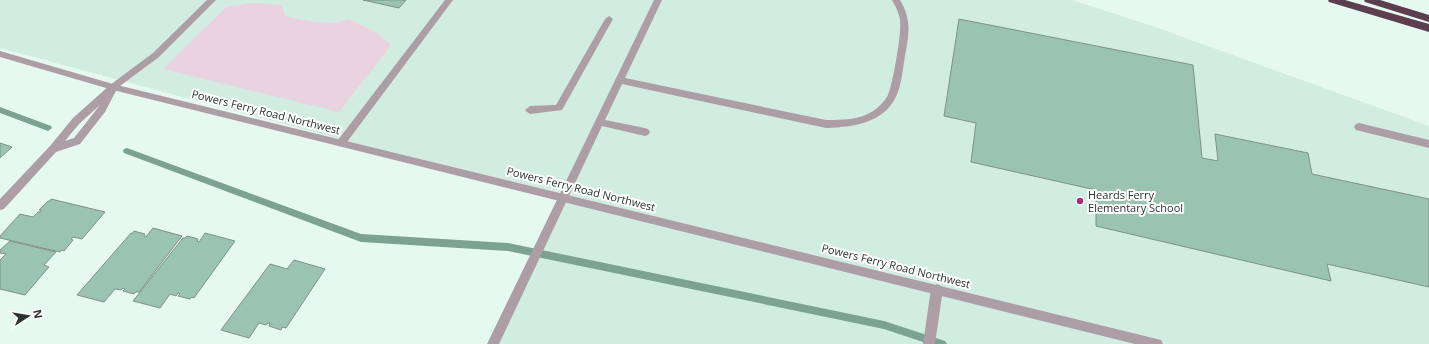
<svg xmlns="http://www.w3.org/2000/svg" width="1429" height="344" font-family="'Open Sans',sans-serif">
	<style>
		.built { fill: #d1ece1 }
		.green { fill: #e9d3df }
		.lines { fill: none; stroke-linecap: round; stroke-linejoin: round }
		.stream { fill: #7ba292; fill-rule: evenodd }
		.building { fill: #9ac3b2; stroke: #7f918a }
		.service { fill: #ad9da5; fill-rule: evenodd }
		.minor { fill: #ad9da5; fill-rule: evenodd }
		.tertiary { fill: #ad9da5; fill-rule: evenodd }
		.motorway { fill: #5c3e4f; fill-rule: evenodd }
		.poi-dot { fill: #a92d80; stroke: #fff; stroke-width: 1.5 }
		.labels { text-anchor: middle; stroke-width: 4; stroke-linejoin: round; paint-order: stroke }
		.street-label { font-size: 11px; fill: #2b3330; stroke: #fff }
		.poi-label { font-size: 11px; fill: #2b3330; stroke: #fff; text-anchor: start }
	</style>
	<rect width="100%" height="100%" fill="#e5f9f1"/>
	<path class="built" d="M0 0H1072L1155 27 1429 126V344H491L563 199 0 48Z"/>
	<path class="green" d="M253 3 282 5 284 14 288 17 314 22 336 23 349 19 377 33 391 45 339 112 163 69 226 7Z"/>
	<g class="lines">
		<path class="stream" d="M0 107 51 126 52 128 48 131 0 113Z
			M127 148 361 234 508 243 884 321 942 340 945 341 947 344H929L884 329 508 251 361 242 124 153 123 151 124 149Z"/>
	</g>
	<path class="building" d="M363 0H406L399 8Z
		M959 19 1193 65 1202 158 1218 161 1215 134 1308 153 1312 174 1429 199V287L1327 264 1331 281 1096 226V190L971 162 976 123 944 116Z
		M0 143 12 147 0 158Z
		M51 199 105 212 82 239 73 237 71 239 73 240 64 251 62 250 60 252 0 238V236L20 214 33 217 38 212H40L41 210H39L48 201H50Z
		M153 228 182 236 139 292H136L134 294 123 291 125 289 123 288 121 290 115 289 104 302 77 295 131 233H133L134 231 145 234 144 236 146 237Z
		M205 233 235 241 194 298 192 297 190 299 178 296 180 294 178 293 176 296 170 294 160 308 133 301 183 238H185L187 236 198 239 197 241 199 242Z
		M10 241 56 252 44 265 49 267 25 295 0 289V260L6 254 0 253V250Z
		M294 260 325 269 286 328 282 327 281 330 269 326 270 323H268L266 325 259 323 249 338 221 330 270 264 287 269Z"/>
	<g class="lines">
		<path class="service" d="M207 0H216L159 57 116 89H110L108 87 110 85 153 53Z
			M445 0H453L344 146H338L336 143 338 140Z
			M654 0H662L625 78 826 120C842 120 860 120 873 111 879 107 885 101 888 95 893 83 902 32 900 20 899 12 895 6 892 0H900C912 20 909 34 905 56 903 67 902 79 899 89 889 122 856 127 826 128L622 84 605 120 645 128 648 129 650 132 648 135 645 136 602 126 499 344H487Z
			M609 16 613 19 562 110 530 114 527 112 525 110 530 106 556 105 605 19Z
			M1359 123 1429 140V148L1356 130 1354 127 1356 124Z
			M937 284 941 286 943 289 935 344H923L931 289 933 286Z"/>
		<path class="minor" d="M113 84 118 87 105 112 80 144 56 152 4 209 0 210V199L50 146 73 118 110 85ZM100 105 74 138 65 141 79 124Z"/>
		<path class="tertiary" d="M0 51 113 84 1157 339 1161 340 1163 344H1135L113 90 0 57Z"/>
		<path class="motorway" d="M1328 0H1345L1429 24V32L1329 2Z
			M1364 0H1380L1429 15V22L1365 2Z"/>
	</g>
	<circle class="poi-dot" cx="1080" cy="201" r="4"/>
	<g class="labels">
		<g class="street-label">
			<text transform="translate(266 112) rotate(14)" y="4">Powers Ferry Road Northwest</text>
			<text transform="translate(581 189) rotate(14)" y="4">Powers Ferry Road Northwest</text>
			<text transform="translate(896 266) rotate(14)" y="4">Powers Ferry Road Northwest</text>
		</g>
		<g class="poi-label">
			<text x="1088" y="199">Heards Ferry<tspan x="1088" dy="13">Elementary School</tspan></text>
		</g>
	</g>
	<g transform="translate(28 316) rotate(78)" stroke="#ffffff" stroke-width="3" paint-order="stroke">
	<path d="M0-3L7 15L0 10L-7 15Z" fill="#2b3330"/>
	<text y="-6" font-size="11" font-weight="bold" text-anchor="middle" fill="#2b3330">N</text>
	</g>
</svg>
